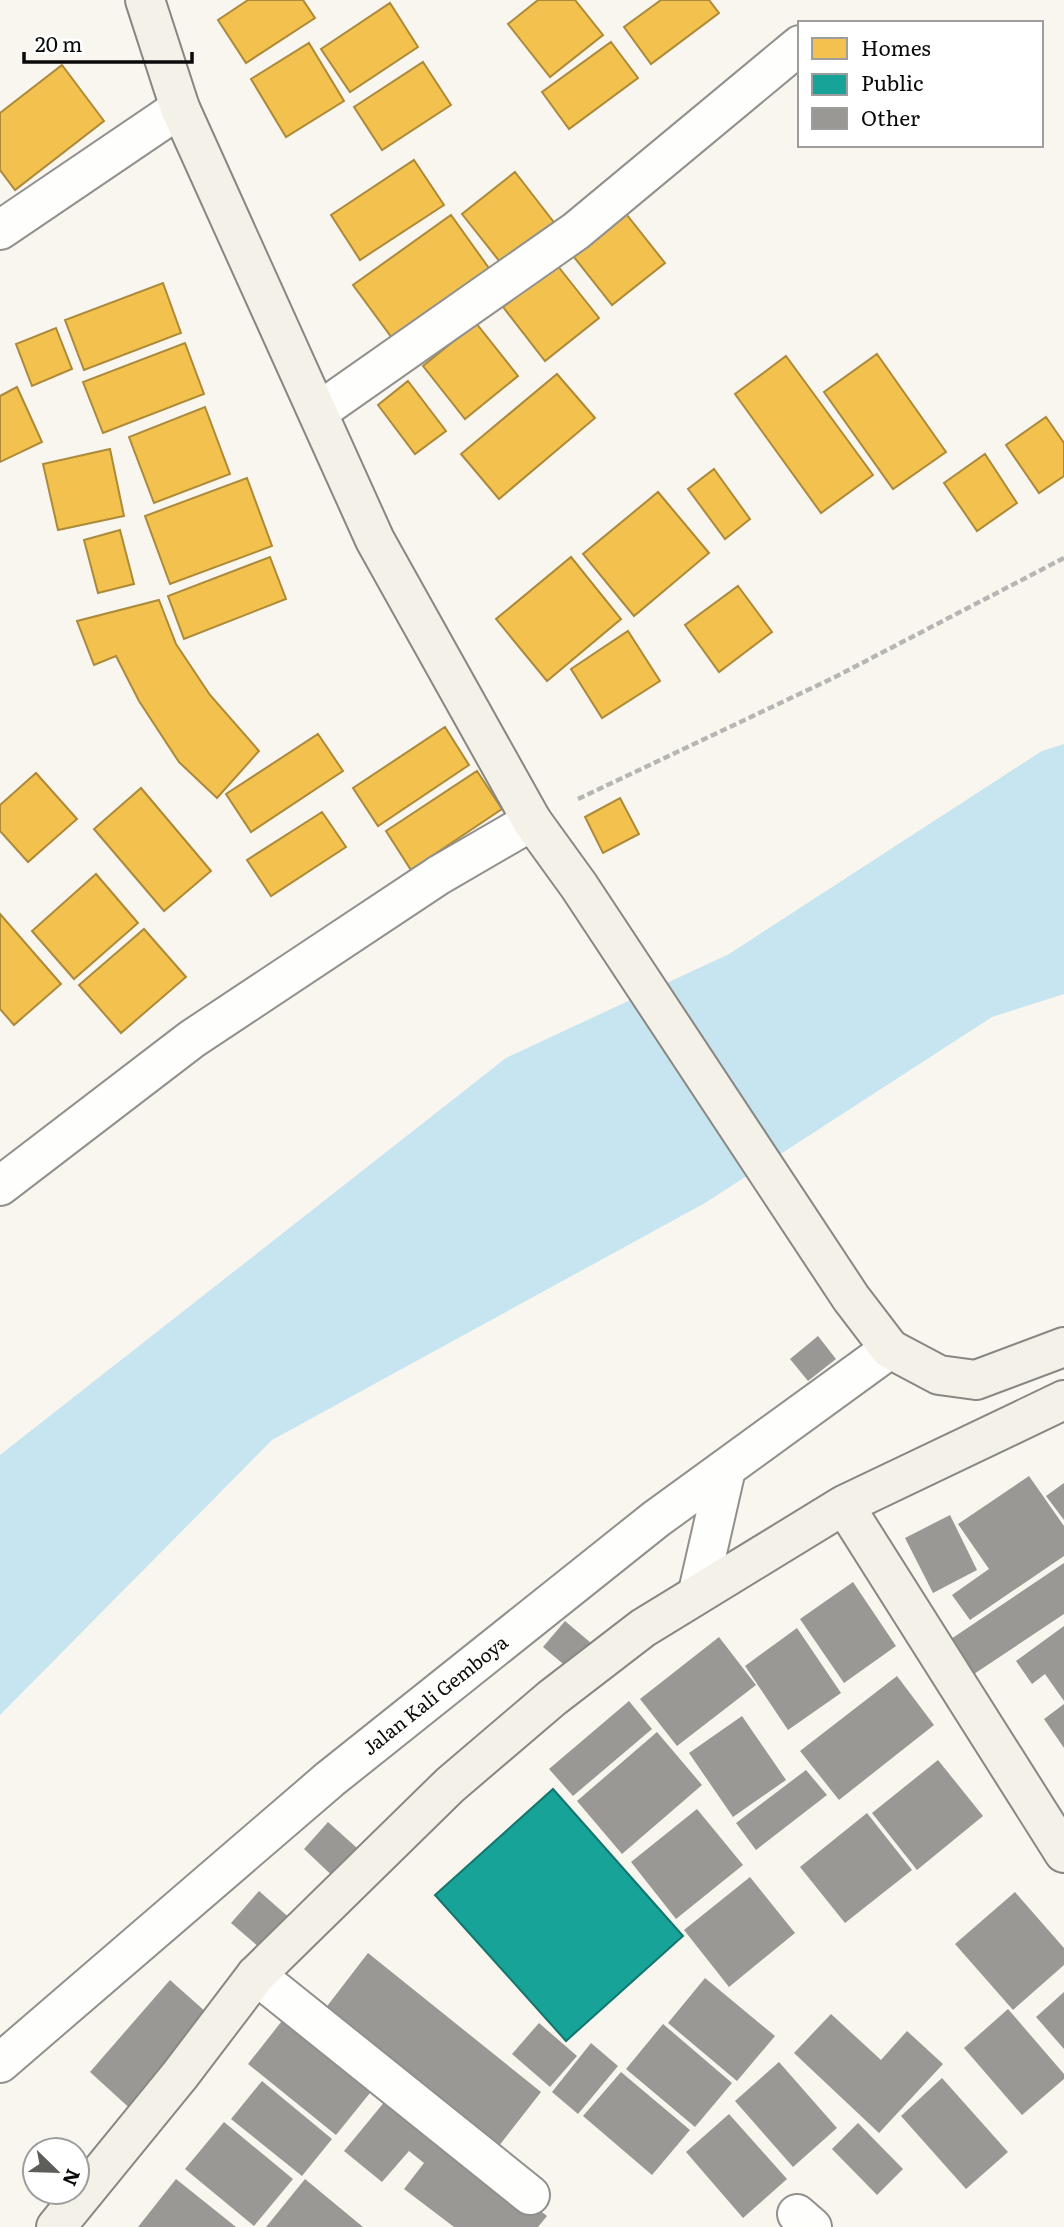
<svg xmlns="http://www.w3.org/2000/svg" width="1064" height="2227" font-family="Literata,serif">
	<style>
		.water { fill: #c6e5f0 }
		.homes { fill: #f2c14e; stroke: #ac8a3a; stroke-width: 2 }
		.public { fill: #17a398; stroke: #13756d; stroke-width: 2 }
		.building { fill: #9a9894 }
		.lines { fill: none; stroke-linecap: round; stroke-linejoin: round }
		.street-casing { stroke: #91908d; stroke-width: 42 }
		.secondary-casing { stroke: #888783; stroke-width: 42 }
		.path { stroke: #b7b6b5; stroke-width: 4.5; stroke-dasharray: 7 3.5; stroke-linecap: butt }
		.street { stroke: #fefefc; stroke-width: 38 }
		.secondary { stroke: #f3f1e8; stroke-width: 38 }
		.labels { text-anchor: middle; stroke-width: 7; stroke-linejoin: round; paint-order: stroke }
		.street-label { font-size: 19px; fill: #0a0a0a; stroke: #fff }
	</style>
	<rect width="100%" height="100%" fill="#f8f6ee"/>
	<path class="water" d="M1064 744V994L992 1017 705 1203 272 1440 0 1715V1455L506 1058 729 954 1042 751Z"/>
	<path class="homes" d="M248 0H303L315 18 246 63 218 20Z
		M538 0H575L603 35 550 77 508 24Z
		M661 0H709L719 13 651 64 624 27Z
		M390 3 418 47 350 92 321 49Z
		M611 42 638 78 569 129 542 92Z
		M309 43 344 101 286 137 251 79Z
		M423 62 451 105 382 150 354 107Z
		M62 65 104 121 15 190 0 170V113Z
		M414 160 444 205 360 260 331 215Z
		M515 172 556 225 504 267 462 214Z
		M623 210 665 263 612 305 570 252Z
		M451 215 491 271 395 342 353 285Z
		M557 265 599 318 545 361 503 307Z
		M163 283 181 333 84 370 65 320Z
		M476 323 518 376 465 419 423 366Z
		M56 328 72 369 32 386 16 344Z
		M185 343 204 394 103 433 83 382Z
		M877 354 946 452 893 489 824 392Z
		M786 356 873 475 821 513 735 394Z
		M557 374 595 418 499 499 461 454Z
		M408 381 446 431 415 454 378 405Z
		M17 387 42 442 0 462V396Z
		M205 407 230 474 154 503 129 437Z
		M1046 417 1064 443V476L1039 493 1006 445Z
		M110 449 124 516 58 530 43 464Z
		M985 454 1017 503 977 531 944 483Z
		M714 469 750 519 725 539 688 489Z
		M247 478 272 546 170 584 145 516Z
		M658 492 709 553 634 616 583 554Z
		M120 530 134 584 98 593 84 540Z
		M270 557 286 599 184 639 168 596Z
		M571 557 621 619 547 681 496 619Z
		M738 586 772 632 719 672 685 625Z
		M159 600 176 644 210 695 259 751 217 798 179 762 139 701 116 656 94 665 77 621Z
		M628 631 660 681 602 718 571 669Z
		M445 727 469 765 378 826 353 788Z
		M318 734 343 771 251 832 226 794Z
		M477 771 502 809 411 870 386 831Z
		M36 773 77 819 28 862 0 831V805Z
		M141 788 211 871 164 911 94 829Z
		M620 798 639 834 603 853 585 817Z
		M322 812 346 847 271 896 247 860Z
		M96 874 138 923 74 979 32 931Z
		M0 914 61 984 14 1025 0 1009Z
		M144 929 186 977 121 1033 79 985Z"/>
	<path class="public" d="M553 1789 683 1936 566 2041 435 1895Z"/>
	<path class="building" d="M818 1336 836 1359 808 1381 790 1359Z
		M1029 1476 1064 1526V1556L970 1620 952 1595 989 1569 958 1524Z
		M1064 1483V1520L1046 1496Z
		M950 1515 977 1570 933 1593 905 1538Z
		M1064 1563V1614L974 1674 951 1639Z
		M853 1582 896 1646 844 1683 800 1619Z
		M565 1621 591 1643 568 1668 543 1647Z
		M1064 1626V1701L1045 1674 1032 1684 1016 1661Z
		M797 1628 841 1693 788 1730 745 1666Z
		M719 1637 756 1685 677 1746 640 1699Z
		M897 1676 934 1725 839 1800 800 1751Z
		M629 1701 652 1729 573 1796 549 1769Z
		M1064 1704V1748L1044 1719Z
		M742 1716 786 1780 733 1817 689 1753Z
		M657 1732 702 1785 622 1854 577 1801Z
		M938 1760 983 1816 917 1870 872 1813Z
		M806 1770 827 1795 756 1850 736 1823Z
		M697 1809 743 1865 676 1919 631 1862Z
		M867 1813 912 1870 845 1923 800 1867Z
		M328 1822 366 1856 341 1884 304 1849Z
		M750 1877 795 1933 729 1987 684 1930Z
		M259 1891 293 1921 266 1953 231 1923Z
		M1015 1892 1064 1948V1965L1013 2010 955 1944Z
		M368 1953 541 2092 491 2156 445 2139 547 2216 538 2227H454L404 2189 424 2163 409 2151 382 2182 344 2151 400 2083 318 2018Z
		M705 1978 775 2036 737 2081 668 2023Z
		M170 1980 216 2021 135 2113 90 2072Z
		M1064 1992V2049L1036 2017Z
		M1008 2009 1064 2074V2079L1022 2115 964 2048Z
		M289 2012 378 2083 336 2135 248 2064Z
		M831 2014 881 2060 907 2031 943 2064 879 2133 794 2053Z
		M539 2023 577 2056 550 2087 512 2054Z
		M663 2024 732 2083 695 2127 626 2069Z
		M591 2043 618 2066 578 2114 552 2092Z
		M779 2062 837 2128 793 2167 735 2101Z
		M621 2072 690 2130 652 2175 583 2116Z
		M942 2078 1008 2152 966 2189 901 2116Z
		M262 2081 332 2139 302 2176 231 2119Z
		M729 2114 787 2179 743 2218 686 2152Z
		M224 2122 293 2179 254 2226 185 2169Z
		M858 2123 903 2169 877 2195 832 2149Z
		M176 2179 236 2227H138Z
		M305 2179 363 2227H266Z"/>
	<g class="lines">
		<g class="street-casing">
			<g id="street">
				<path d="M0 230 180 108"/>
				<path d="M318 412 576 231 800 45"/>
				<path d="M0 1186 192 1039 439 875 532 821"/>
				<path d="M698 1592 726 1469"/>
				<path d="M256 1975 530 2195"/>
				<path id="s1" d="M0 2063 330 1779 656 1519 890 1349"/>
				<path d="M797 2214 812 2227"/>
			</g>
		</g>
		<g class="secondary-casing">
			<path id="secondary" d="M145 0 180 108 375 540 532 821 579 886 851 1298 890 1349 939 1375 976 1380 1064 1347
				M844 1505 1064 1400
				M56 2227 180 2075 256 1975 450 1785 552 1698 643 1628 844 1505 1064 1853"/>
		</g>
		<path class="path" d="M578 799 835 677 1064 558"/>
		<use href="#street" class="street"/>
		<use href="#secondary" class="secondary"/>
	</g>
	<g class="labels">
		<g class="street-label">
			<text dy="7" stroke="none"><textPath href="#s1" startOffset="570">Jalan Kali Gemboya</textPath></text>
		</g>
	</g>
	<rect x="798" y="21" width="245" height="126" fill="#ffffff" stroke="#9d9d9d" stroke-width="2"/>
	<rect x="812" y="38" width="35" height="21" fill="#f2c14e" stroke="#9d9d9d" stroke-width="2"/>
	<text x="861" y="56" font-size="21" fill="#0a0a0a">Homes</text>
	<rect x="812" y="74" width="35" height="21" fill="#17a398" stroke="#9d9d9d" stroke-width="2"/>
	<text x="861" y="91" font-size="21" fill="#0a0a0a">Public</text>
	<rect x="812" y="108" width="35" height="21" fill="#9a9894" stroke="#9d9d9d" stroke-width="2"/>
	<text x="861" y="126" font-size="21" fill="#0a0a0a">Other</text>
	<g transform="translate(56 2171) rotate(113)"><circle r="33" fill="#ffffff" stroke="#9d9d9d" stroke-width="2"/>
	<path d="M0-5L12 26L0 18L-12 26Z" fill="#5d5d5a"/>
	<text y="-10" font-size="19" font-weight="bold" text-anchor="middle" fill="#0a0a0a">N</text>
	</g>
	<path d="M24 52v10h168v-10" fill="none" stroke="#0a0a0a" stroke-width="3.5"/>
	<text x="35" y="52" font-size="21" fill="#0a0a0a" stroke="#ffffff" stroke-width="5" paint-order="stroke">20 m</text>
</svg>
